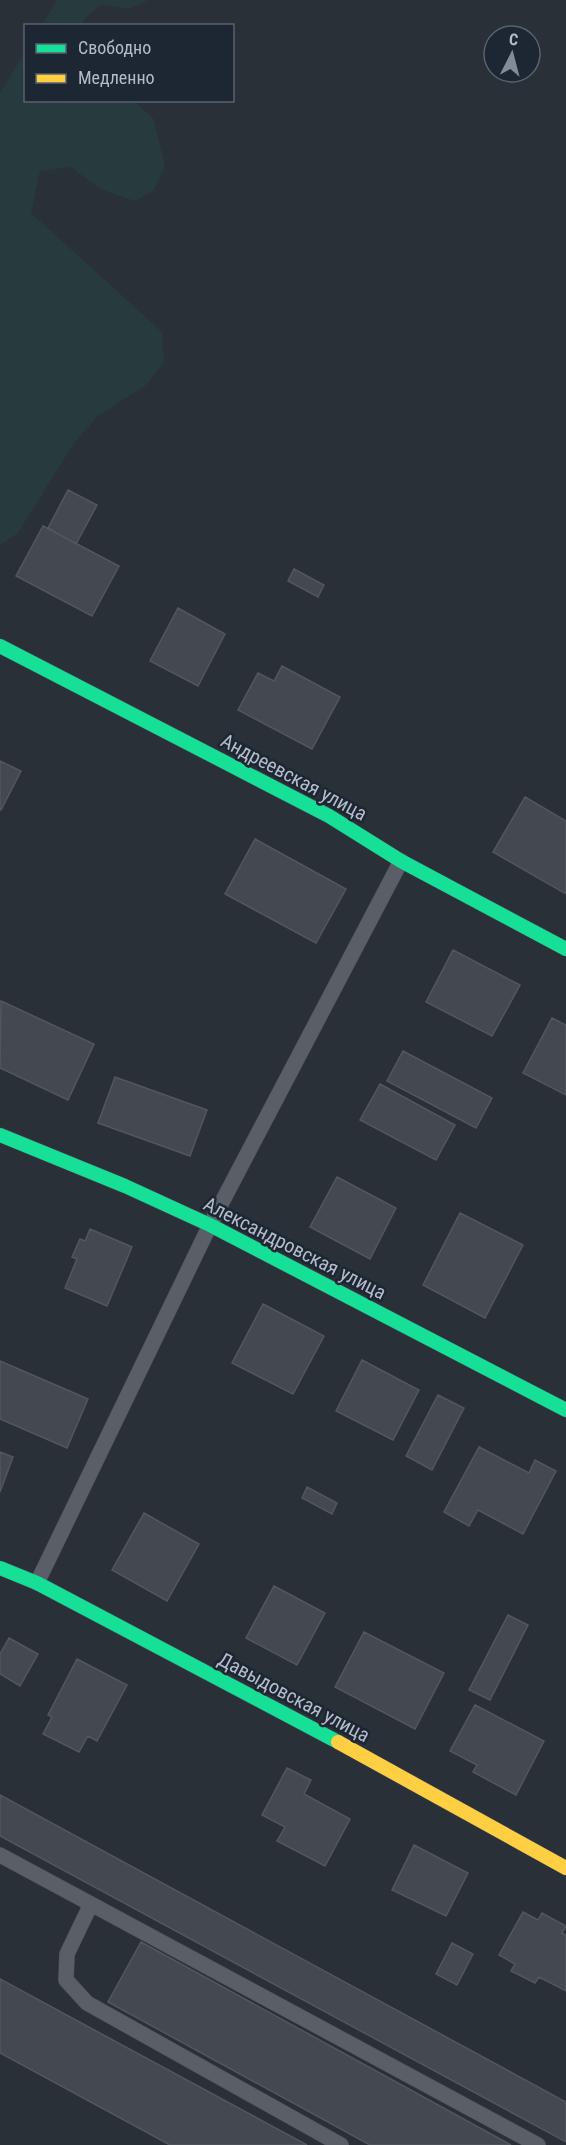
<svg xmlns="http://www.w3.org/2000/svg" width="566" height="2145" font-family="'Roboto Condensed',sans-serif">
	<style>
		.green { fill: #273a3e }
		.building { fill: #444950; stroke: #52575f; stroke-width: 1.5 }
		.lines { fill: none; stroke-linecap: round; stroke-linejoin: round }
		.lane-casing { stroke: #484c53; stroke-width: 16 }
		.fast-casing { stroke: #484c53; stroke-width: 15 }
		.slow-casing { stroke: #484c53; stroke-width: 15 }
		.lane { stroke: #5a5e66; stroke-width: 15 }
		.fast { stroke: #16e098; stroke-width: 14 }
		.slow { stroke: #ffcf43; stroke-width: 14 }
		.labels { text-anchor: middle; stroke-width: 5; stroke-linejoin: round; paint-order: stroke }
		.street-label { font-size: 20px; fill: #b4bcc9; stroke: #1d2633 }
	</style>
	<rect width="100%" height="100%" fill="#2a3038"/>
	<path class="green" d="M57 0H148L129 9 102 4 83 20 84 25H42Z
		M25 52 26 100 134 101 153 118 165 166 154 190 135 201 100 189 71 167 40 171 31 213 162 332 164 362 146 385 98 416 74 443 18 533 0 545V93Z"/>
	<path class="building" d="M68 490 97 505 76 544 48 528Z
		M43 526 119 566 92 616 16 576Z
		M294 569 324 585 318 597 288 581Z
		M178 608 225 634 198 686 150 661Z
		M282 666 340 697 312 749 238 710 258 673 274 681Z
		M0 761 21 771 1 810 0 809Z
		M525 797 566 821V894L493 852Z
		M255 839 346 889 316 943 225 894Z
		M453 950 520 985 492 1036 426 1002Z
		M1 1001 94 1044 68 1100 0 1068Z
		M552 1018 566 1025V1095L523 1073Z
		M403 1051 492 1098 476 1128 387 1081Z
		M115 1077 207 1110 190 1156 98 1123Z
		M380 1084 455 1125 436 1160 360 1120Z
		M337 1177 396 1208 370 1259 310 1227Z
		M460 1213 523 1245 485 1318 423 1285Z
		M90 1229 132 1247 107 1306 65 1288 77 1259 72 1257 80 1239 85 1241Z
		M263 1304 324 1336 293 1394 232 1363Z
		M362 1360 419 1390 393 1440 336 1411Z
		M0 1361 88 1399 67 1448 0 1419Z
		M438 1395 464 1408 432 1470 406 1456Z
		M479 1447 529 1473 535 1460 556 1471 523 1534 478 1510 469 1526 444 1512Z
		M0 1452 13 1457 0 1492Z
		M307 1487 337 1503 332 1514 302 1498Z
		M144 1513 199 1544 167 1601 112 1570Z
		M274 1586 325 1613 297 1665 246 1638Z
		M508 1615 528 1625 490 1700 469 1690Z
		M364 1632 444 1673 415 1729 335 1687Z
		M9 1638 38 1654 20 1686 0 1674V1654Z
		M77 1659 127 1685 97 1741 88 1736 79 1752 43 1734 52 1717 48 1715Z
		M475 1705 544 1741 516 1795 473 1772 477 1765 450 1751Z
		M287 1768 311 1780 304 1794 350 1819 325 1866 277 1841 285 1827 262 1815Z
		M0 1795 566 2102V2142L0 1836Z
		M414 1845 468 1873 446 1916 392 1890Z
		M523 1912 538 1920 542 1913 566 1926 562 1933 566 1935V1991L539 1977 535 1983 511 1971 515 1964 499 1955Z
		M141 1942 511 2145H370L108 2002Z
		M452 1943 473 1954 457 1985 436 1974Z
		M0 1979 307 2145H170L0 2053Z"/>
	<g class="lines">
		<g class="lane-casing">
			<path id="lane" d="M37 1583 210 1225 401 861
				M0 1855 91 1904
				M341 2145 87 2003 66 1980 67 1954 91 1904 538 2145"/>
		</g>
		<g class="fast-casing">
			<path id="fast" d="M0 646 329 816 401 861 566 949
				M0 1135 125 1186 210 1225 566 1410
				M0 1568 37 1583 338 1742"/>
		</g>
		<g class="slow-casing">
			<path id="slow" d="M338 1742 566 1868"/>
		</g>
		<use href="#lane" class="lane"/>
		<use href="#fast" class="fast"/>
		<use href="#slow" class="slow"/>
	</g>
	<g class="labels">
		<g class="street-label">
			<text transform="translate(294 777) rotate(28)" y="7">Андреевская улица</text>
			<text transform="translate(295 1248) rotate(27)" y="7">Александровская улица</text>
			<text transform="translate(294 1697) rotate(28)" y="7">Давыдовская улица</text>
		</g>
	</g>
	<rect x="24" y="24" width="210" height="78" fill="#1d2633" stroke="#59626f" stroke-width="1.5"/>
	<rect x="36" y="44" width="30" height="9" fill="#16e098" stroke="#59626f" stroke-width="1.5"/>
	<text x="78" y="54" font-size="18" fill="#b4bcc9">Свободно</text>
	<rect x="36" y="74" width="30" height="9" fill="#ffcf43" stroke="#59626f" stroke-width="1.5"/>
	<text x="78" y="84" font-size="18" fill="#b4bcc9">Медленно</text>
	<g transform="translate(512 54) rotate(6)"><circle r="28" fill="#1d2633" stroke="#59626f" stroke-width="1.5"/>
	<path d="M0-4.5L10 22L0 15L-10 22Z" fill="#848b96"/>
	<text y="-9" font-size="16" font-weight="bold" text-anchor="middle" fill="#b4bcc9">С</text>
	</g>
</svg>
